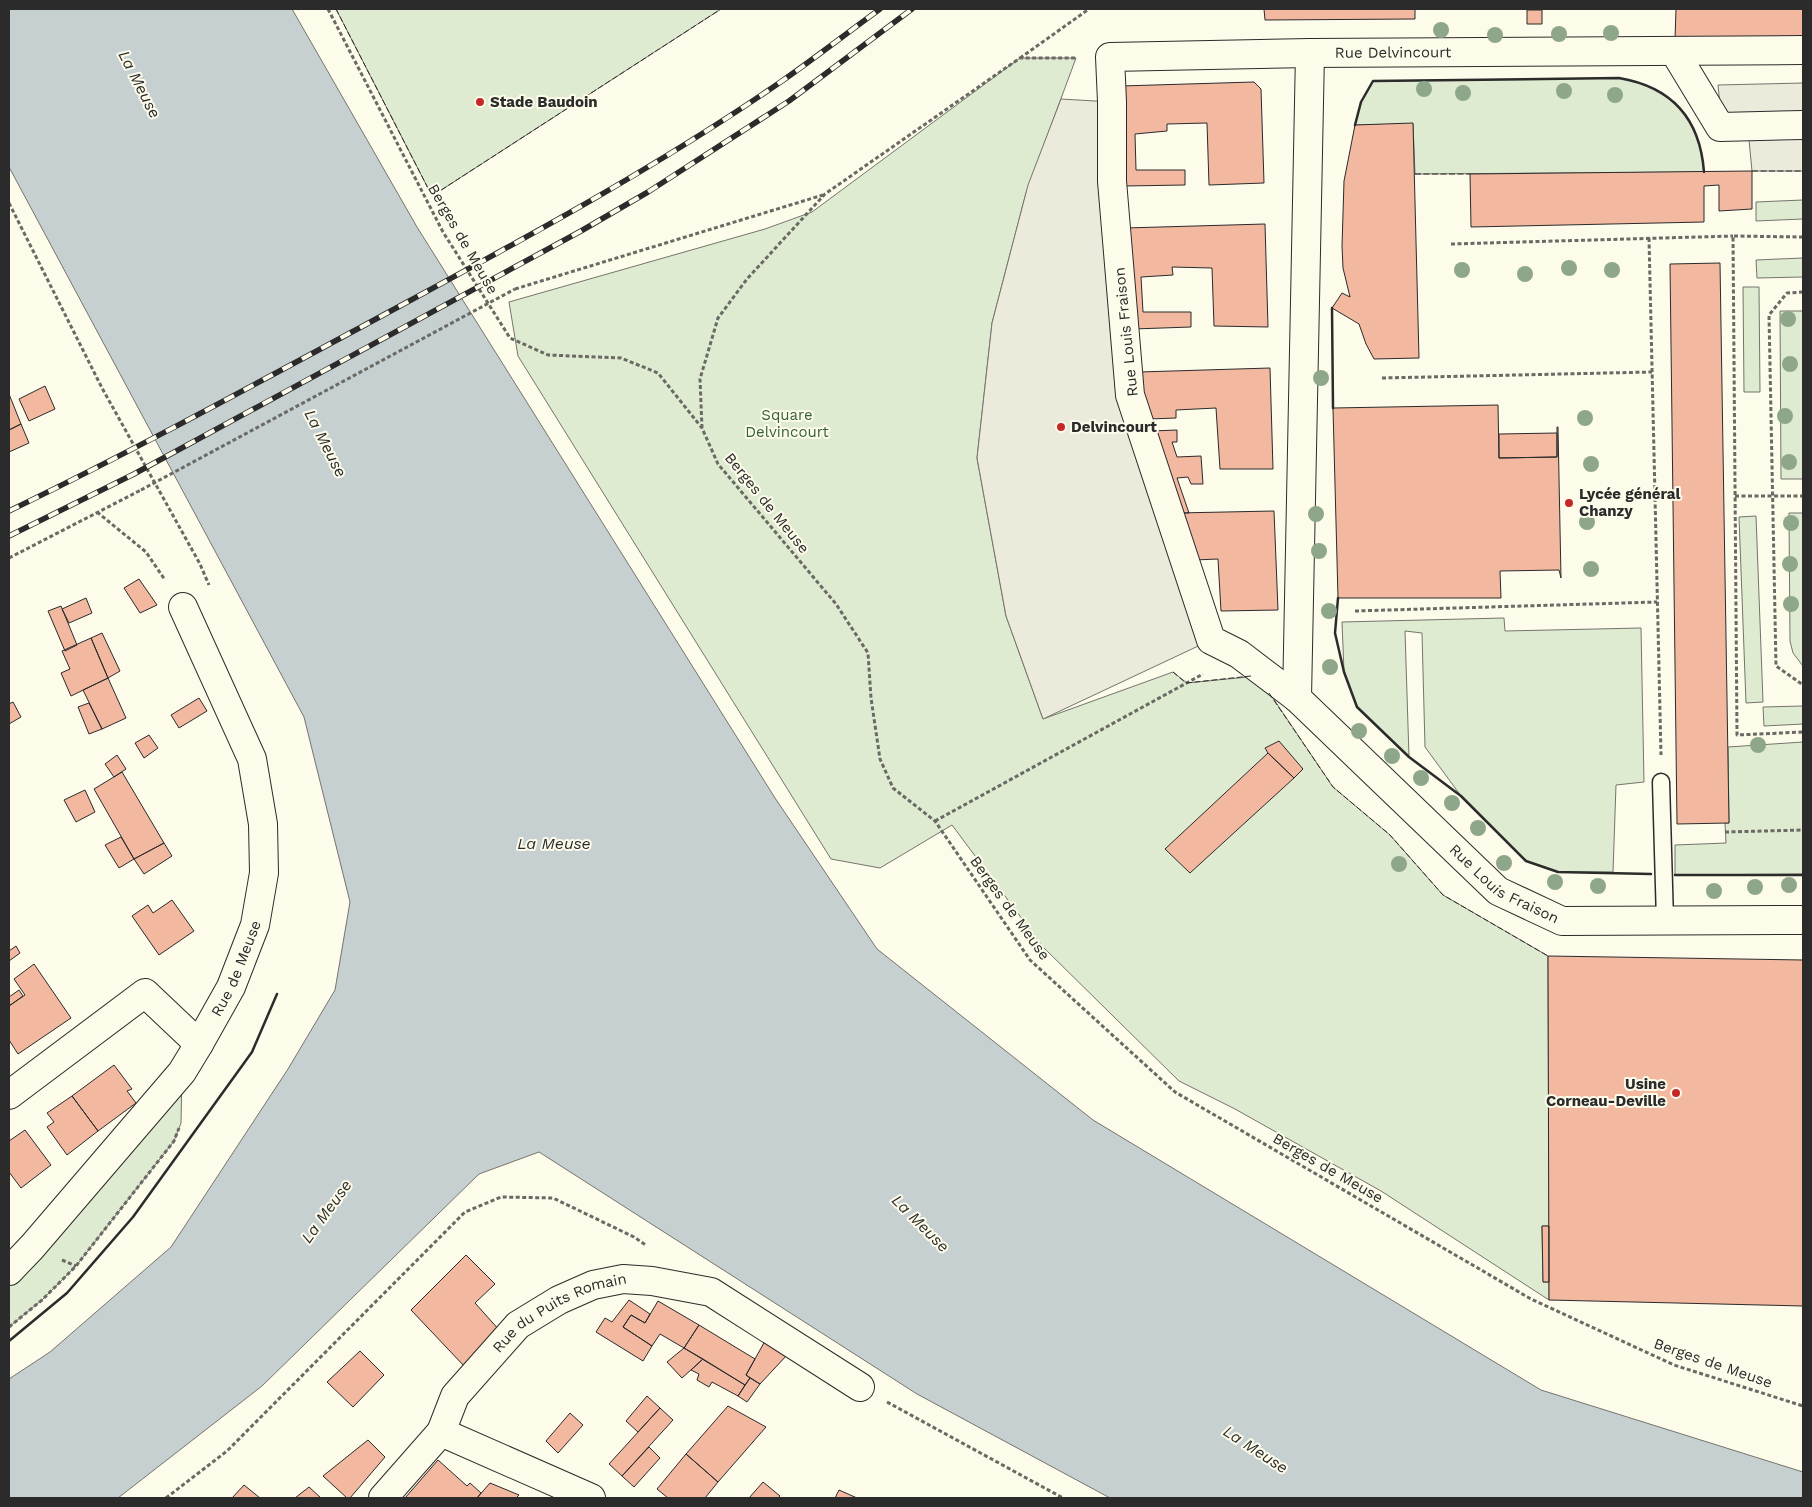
<svg xmlns="http://www.w3.org/2000/svg" width="1812" height="1507" font-family="'Work Sans',sans-serif">
	<style>
		.green { fill: #deebd1; stroke: #74746e }
		.parking { fill: #eceadb; stroke: #74746e }
		.water { fill: #c7d0d0; stroke: #74746e }
		.building { fill: #f2b8a0; stroke: #2b2b2b }
		.lines { fill: none; stroke-linecap: round; stroke-linejoin: round }
		.service-casing { stroke: #2b2b2b; stroke-width: 19 }
		.minor-casing { stroke: #2b2b2b; stroke-width: 30 }
		.path { stroke: #6a6964; stroke-width: 3; stroke-dasharray: 4 2.5; stroke-linecap: butt }
		.service { stroke: #fdfbea; stroke-width: 16 }
		.minor { stroke: #fdfbea; stroke-width: 28 }
		.rail-casing { stroke: #2b2b2b; stroke-width: 5.5 }
		.rail { stroke: #fdfbea; stroke-width: 4; stroke-dasharray: 11; stroke-linecap: butt }
		.path-bridge { stroke: #6a6964; stroke-width: 3; stroke-dasharray: 4 2.5; stroke-linecap: butt }
		.fence { stroke: #2b2b2b; stroke-width: 1; stroke-dasharray: 6 2.5; stroke-linecap: butt }
		.wall { stroke: #2b2b2b; stroke-width: 2.5 }
		.tree { fill: #8ea78a }
		.poi-dot { fill: #c62828; stroke: #fdfbea; stroke-width: 2 }
		.labels { text-anchor: middle; stroke-width: 4; stroke-linejoin: round; paint-order: stroke }
		.street-label { font-size: 15px; fill: #2b2b2b; stroke: #fdfbea }
		.poi-label { font-size: 15px; font-weight: bold; fill: #2b2b2b; stroke: #fdfbea; text-anchor: start }
		.park-label { font-size: 15px; fill: #34623c; stroke: #fdfbea }
		.water-label { font-size: 16px; font-style: italic; fill: #2b2b2b; stroke: #fdfbea }
	</style>
	<rect width="100%" height="100%" fill="#fdfbea"/>
	<path class="green" d="M336 9H721L432 196Z
		M1020 58H1076L1026 193 992 323 977 458 1006 616 1043 719 1173 672 1187 683 1258 676 1333 787 1390 835 1443 895 1548 956 1549 1226H1542L1543 1282H1549V1300L1381 1191 1235 1109 1179 1081 1043 947 952 825 880 868 831 859 518 356 509 302 765 229 812 212Z
		M1619 78C1672 87 1700 119 1704 172L1415 174 1413 124 1355 125 1361 102 1373 81Z
		M1803 200V219L1756 221V202Z
		M1803 258V277L1757 278 1756 260Z
		M1743 287H1759L1760 392H1744Z
		M1780 311H1803V479H1781Z
		M1789 513H1803V666L1793 653 1790 641Z
		M1756 516 1763 702 1746 703 1739 517Z
		M1504 618 1505 631 1641 628 1644 782 1616 785 1613 872H1558L1526 861 1461 796 1425 747 1422 633 1405 631 1409 757 1357 707 1344 672 1342 622Z
		M1803 706V724L1764 726 1763 707Z
		M1803 742V874L1675 875V845L1726 843 1725 823H1729L1728 747Z
		M182 1072 181 1123 174 1141 76 1266 42 1300 9 1327V1271Z"/>
	<path class="parking" d="M1803 83V171H1752L1749 140 1721 115 1718 85Z
		M1061 99 1112 102 1130 395 1211 640 1043 719 1006 616 977 458 992 323 1028 185Z"/>
	<path class="water" d="M9 9H292L417 227 775 798 877 949 1093 1120 1541 1390 1803 1472V1498H1110L917 1394 539 1152 479 1174 262 1386 118 1498H9V1379L50 1352 171 1247 288 1069 335 990 350 902 304 717 9 167Z"/>
	<path class="building" d="M1264 9H1415V19L1265 20Z
		M1676 9H1803V38L1675 40Z
		M1527 10H1542V24H1527Z
		M1254 82 1261 89 1264 183 1209 185 1207 123 1167 124V131L1135 134 1136 170H1185V185L1124 186 1121 86Z
		M1413 123 1419 358 1374 359 1366 344 1359 324 1332 308 1342 293 1350 297 1343 268 1342 246 1344 181 1355 125Z
		M1752 171V209L1719 211V185L1704 186V222L1471 227 1470 174Z
		M1265 224 1268 327 1214 326 1212 268 1172 267 1173 275 1141 277 1143 312H1191V327L1133 329 1125 228Z
		M1720 263 1729 823 1677 824 1670 264Z
		M1270 368 1273 469H1220L1216 408 1176 410V418L1149 419 1139 372Z
		M45 386 55 409 29 421 19 399Z
		M9 394 21 424 9 430Z
		M1498 405 1499 458 1557 457V427H1558L1561 578 1559 570 1500 571 1501 598H1338L1333 408Z
		M21 424 29 443 9 452V430Z
		M1177 430V442H1172L1177 457 1201 456 1203 484H1191L1188 477 1177 478 1189 513H1177L1152 431Z
		M1557 433V457L1499 458V434Z
		M1274 511 1278 610 1221 611 1218 559 1194 560 1177 513Z
		M139 579 157 605 140 613 124 588Z
		M86 598 92 613 69 623 62 609Z
		M61 606 77 645 65 651 48 611Z
		M102 633 120 671 108 678 91 638Z
		M91 638 108 678 71 696 61 673 70 669 62 651Z
		M108 678 126 718 102 729 83 690Z
		M199 698 207 711 179 728 171 715Z
		M13 702 21 717 9 724V704Z
		M89 703 102 729 89 734 78 707Z
		M149 735 158 748 144 758 135 743Z
		M1279 741 1303 769 1294 778 1268 753 1265 748Z
		M1268 753 1294 778 1190 873 1165 849Z
		M117 755 126 769 114 777 105 764Z
		M122 772 164 843 134 859 94 789Z
		M85 790 95 812 76 822 64 800Z
		M121 837 134 859 119 868 105 845Z
		M164 843 172 856 144 874 134 859Z
		M172 900 194 931 159 955 132 916 148 905 153 913Z
		M16 946 20 953 9 961V951Z
		M1548 956 1803 960V1306L1549 1300Z
		M34 964 71 1018 18 1054 9 1040V1006L25 995 14 979Z
		M19 990 23 996 9 1006V997Z
		M114 1065 132 1089 127 1091 136 1103 98 1131 72 1096Z
		M72 1096 98 1131 67 1155 47 1127 54 1122 47 1113Z
		M25 1130 51 1165 21 1188 9 1172V1141Z
		M1542 1226H1549V1282H1543Z
		M466 1255 495 1284 475 1303 501 1332 465 1367 411 1310Z
		M629 1300 650 1314 645 1323 631 1315 623 1327 652 1346 643 1361 596 1332 605 1318 612 1322Z
		M658 1301 699 1325 684 1348 660 1334 652 1346 623 1327 631 1315 645 1323Z
		M699 1325 755 1359 746 1375 750 1378 745 1385 684 1348Z
		M765 1341 787 1355 760 1384 746 1375Z
		M684 1348 703 1359 682 1378 667 1362Z
		M360 1351 384 1375 353 1407 327 1382Z
		M703 1359 745 1385 738 1396 712 1382 709 1387 697 1380 699 1374 691 1370Z
		M750 1378 760 1384 747 1402 738 1396Z
		M647 1396 660 1408 638 1432 626 1421Z
		M728 1406 766 1427 718 1482 686 1454Z
		M660 1408 673 1420 622 1476 609 1464Z
		M570 1413 583 1425 558 1453 546 1441Z
		M368 1440 385 1457 350 1498H347L323 1476Z
		M649 1447 660 1458 634 1487 622 1476Z
		M686 1454 718 1482 705 1498H668L657 1489Z
		M438 1460 467 1486 470 1483 481 1493 477 1498H405Z
		M763 1482 780 1496 778 1498H749Z
		M490 1483 507 1490 519 1495 516 1498H477Z
		M244 1485 260 1498H232Z
		M309 1487 321 1498H295Z
		M839 1490 857 1498H835Z"/>
	<g class="lines">
		<g class="service-casing">
			<path id="service" d="M1661 782 1665 921"/>
		</g>
		<g class="minor-casing">
			<g id="minor">
				<path d="M1674 51 1720 127 1803 125"/>
				<path id="s1" d="M1310 53 1297 698 1498 891 1562 921 1803 920"/>
				<path id="s2" d="M1297 698 1239 654 1211 640 1130 395 1112 181V102L1110 57 1310 53 1803 50"/>
				<path d="M9 1095 145 993 199 1044"/>
				<path id="s3" d="M9 1271 32 1247 182 1072 199 1044 231 987 255 925 264 873 263 824 252 759 183 607"/>
				<path d="M441 1432 591 1498"/>
				<path id="s4" d="M383 1498 441 1432 455 1396 518 1325 559 1300 593 1285 623 1279 652 1281 711 1292 860 1387"/>
			</g>
		</g>
		<path class="path" d="M328 9 443 232 510 338 548 355 621 358 658 373 702 428 718 464 836 604 868 653 871 698 880 759 893 788 935 821 1030 960 1175 1092 1531 1299 1674 1365 1803 1406
			M1020 58 1089 9
			M9 203 102 388 200 564 209 585
			M1803 237 1733 236 1737 735 1803 732
			M1649 238 1661 755
			M1451 244 1733 236
			M515 289 823 195
			M1803 292 1787 293 1769 315 1776 666 1803 685
			M1382 378 1652 372
			M702 428 700 379 718 318 747 279 825 194 1020 58H1077
			M1735 496H1803
			M97 512 146 552 165 580
			M9 558 141 490
			M1355 611 1657 602
			M935 821 1203 674
			M1725 832 1803 830
			M62 1260 76 1266
			M9 1327 42 1300 76 1266 174 1141 179 1128
			M887 1402 1063 1498
			M166 1498 227 1451 465 1212 501 1197 553 1198 634 1237 647 1246"/>
		<use href="#service" class="service"/>
		<use href="#minor" class="minor"/>
		<g class="rail-casing">
			<path id="rail" d="M9 511C129 453 246 389 363 326 505 249 649 173 782 81 815 58 847 33 880 9
				M9 536 134 474 581 231 648 192 789 101 912 9"/>
		</g>
		<use href="#rail" class="rail"/>
		<path class="path-bridge" d="M141 490 515 289"/>
		<path class="fence" d="M336 9 432 196 721 9
			M1752 171H1803
			M1415 174H1470
			M1173 672 1186 683 1251 676
			M1269 693 1333 787 1390 835 1443 895 1548 956"/>
		<path class="wall" d="M1355 125 1361 102 1373 81 1619 78C1672 87 1700 119 1704 172
			M1332 308 1333 408
			M1338 598 1335 633 1344 672 1357 707 1409 757 1461 796 1526 861 1558 872 1651 874
			M1675 875H1803
			M9 1341 67 1293 133 1217 252 1052 277 994"/>
	</g>
	<g class="tree">
		<circle cx="1441" cy="30" r="8"/>
		<circle cx="1611" cy="33" r="8"/>
		<circle cx="1559" cy="34" r="8"/>
		<circle cx="1495" cy="35" r="8"/>
		<circle cx="1424" cy="89" r="8"/>
		<circle cx="1564" cy="91" r="8"/>
		<circle cx="1463" cy="93" r="8"/>
		<circle cx="1615" cy="95" r="8"/>
		<circle cx="1569" cy="268" r="8"/>
		<circle cx="1462" cy="270" r="8"/>
		<circle cx="1612" cy="270" r="8"/>
		<circle cx="1525" cy="274" r="8"/>
		<circle cx="1788" cy="319" r="8"/>
		<circle cx="1790" cy="364" r="8"/>
		<circle cx="1321" cy="378" r="8"/>
		<circle cx="1785" cy="416" r="8"/>
		<circle cx="1585" cy="418" r="8"/>
		<circle cx="1789" cy="462" r="8"/>
		<circle cx="1591" cy="464" r="8"/>
		<circle cx="1316" cy="514" r="8"/>
		<circle cx="1587" cy="522" r="8"/>
		<circle cx="1791" cy="523" r="8"/>
		<circle cx="1319" cy="551" r="8"/>
		<circle cx="1790" cy="564" r="8"/>
		<circle cx="1591" cy="569" r="8"/>
		<circle cx="1791" cy="604" r="8"/>
		<circle cx="1329" cy="611" r="8"/>
		<circle cx="1330" cy="667" r="8"/>
		<circle cx="1359" cy="731" r="8"/>
		<circle cx="1758" cy="745" r="8"/>
		<circle cx="1392" cy="756" r="8"/>
		<circle cx="1421" cy="778" r="8"/>
		<circle cx="1452" cy="803" r="8"/>
		<circle cx="1478" cy="828" r="8"/>
		<circle cx="1504" cy="863" r="8"/>
		<circle cx="1399" cy="864" r="8"/>
		<circle cx="1555" cy="882" r="8"/>
		<circle cx="1789" cy="885" r="8"/>
		<circle cx="1598" cy="886" r="8"/>
		<circle cx="1755" cy="887" r="8"/>
		<circle cx="1714" cy="891" r="8"/>
	</g>
	<g class="poi-dot">
		<circle cx="480" cy="102" r="5"/>
		<circle cx="1061" cy="427" r="5"/>
		<circle cx="1569" cy="503" r="5"/>
		<circle cx="1676" cy="1093" r="5"/>
	</g>
	<g class="labels">
		<g class="street-label">
			<text dy="5" stroke="none"><textPath href="#s2" startOffset="984">Rue Delvincourt</textPath></text>
			<text transform="translate(463 239) rotate(60)" y="5">Berges de Meuse</text>
			<text transform="translate(1126 332) rotate(-96)" y="5">Rue Louis Fraison</text>
			<text transform="translate(767 503) rotate(51)" y="5">Berges de Meuse</text>
			<text dy="5" stroke="none"><textPath href="#s1" startOffset="925">Rue Louis Fraison</textPath></text>
			<text transform="translate(1010 908) rotate(54)" y="5">Berges de Meuse</text>
			<text dy="5" stroke="none"><textPath href="#s3" startOffset="381">Rue de Meuse</textPath></text>
			<text transform="translate(1328 1168) rotate(30)" y="5">Berges de Meuse</text>
			<text dy="5" stroke="none"><textPath href="#s4" startOffset="264">Rue du Puits Romain</textPath></text>
			<text transform="translate(1713 1363) rotate(19)" y="5">Berges de Meuse</text>
		</g>
		<g class="poi-label">
			<text x="490" y="107">Stade Baudoin</text>
			<text x="1071" y="432">Delvincourt</text>
			<text x="1579" y="499">Lycée général<tspan x="1579" dy="17">Chanzy</tspan></text>
			<text x="1666" y="1089" text-anchor="end">Usine<tspan x="1666" dy="17">Corneau-Deville</tspan></text>
		</g>
		<g class="park-label">
			<text x="787" y="420">Square<tspan x="787" dy="17">Delvincourt</tspan></text>
		</g>
		<g class="water-label">
			<text transform="translate(140 84) rotate(63)" y="6">La Meuse</text>
			<text transform="translate(326 443) rotate(63)" y="6">La Meuse</text>
			<text x="554" y="849">La Meuse</text>
			<text transform="translate(326 1211) rotate(-54)" y="6">La Meuse</text>
			<text transform="translate(921 1223) rotate(45)" y="6">La Meuse</text>
			<text transform="translate(1256 1449) rotate(33)" y="6">La Meuse</text>
		</g>
	</g>
	<rect width="1812" height="1507" fill="none" stroke="#2b2b2b" stroke-width="20"/>
</svg>
